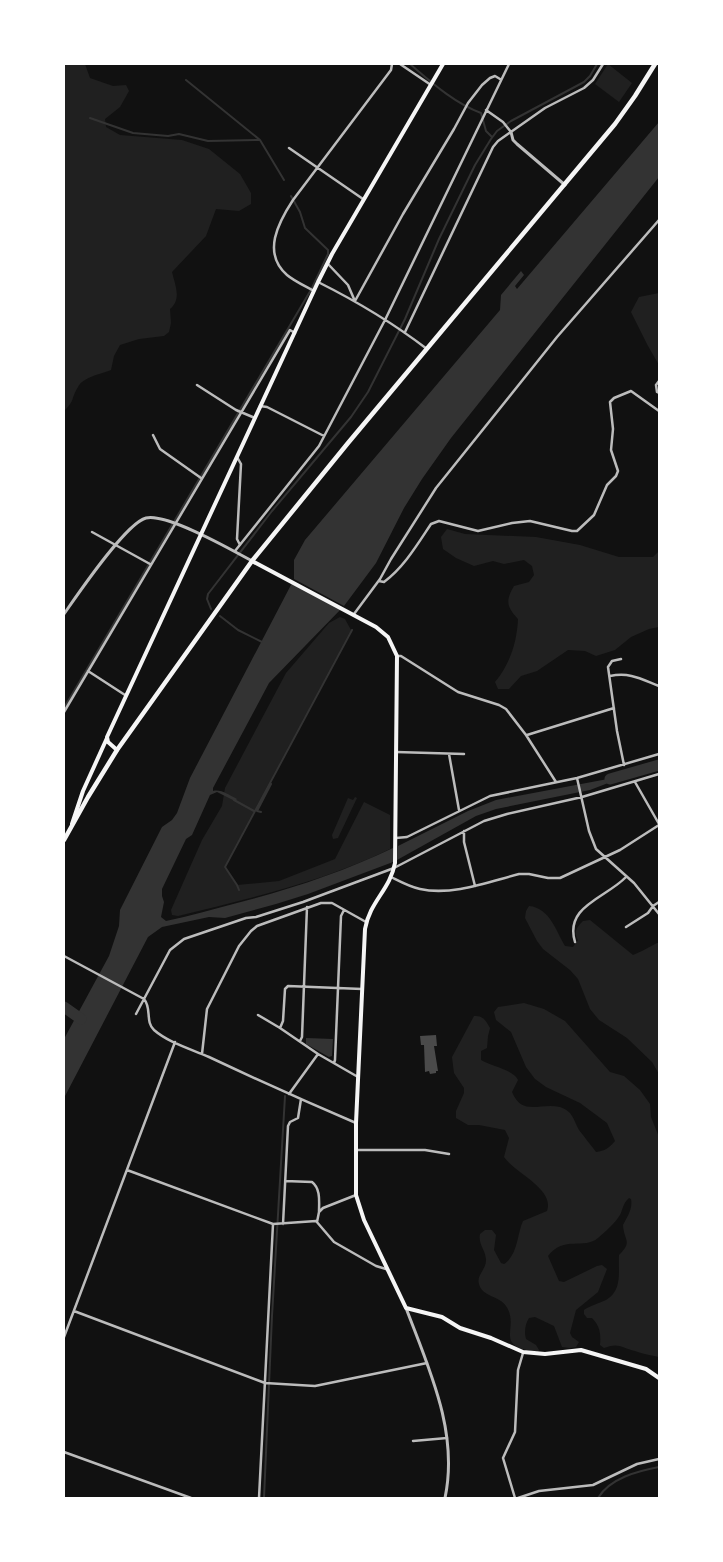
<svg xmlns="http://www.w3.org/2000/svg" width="723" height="1562" font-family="Cabin,sans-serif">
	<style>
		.green { fill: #202020 }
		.water { fill: #333 }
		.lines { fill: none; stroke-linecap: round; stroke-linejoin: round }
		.stream { stroke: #333; stroke-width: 2 }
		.river { stroke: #333; stroke-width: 11 }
		.building { fill: #4a4a4a }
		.minor { stroke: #bcbcbc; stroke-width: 2.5 }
		.tertiary { stroke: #bcbcbc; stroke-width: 3 }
		.secondary { stroke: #f5f5f5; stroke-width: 4 }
		.trunk { stroke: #f5f5f5; stroke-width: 4.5 }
	</style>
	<rect width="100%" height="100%" fill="#111"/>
	<path class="green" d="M64 64H85L90 78 113 86 126 85 129 91 120 107 105 119 106 127 120 135 182 140 209 149 240 174 251 193V204L239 211 216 209 206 236 172 272C175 285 182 299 170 309L171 323 169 332 164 336 139 339 120 345 114 356 111 370C101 374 83 377 78 387 71 398 75 401 64 411Z
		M608 64 632 83 619 102 595 84Z
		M659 293V365L648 346 631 312 639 297Z
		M447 529 465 534 536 537 580 545 619 557H653L659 551V627L649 629 631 637 615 650 596 656 585 651 568 650 537 671 521 676 509 689H498L495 682C510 664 517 642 518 619 507 607 505 601 514 586L529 582 534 575 532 566 524 560 504 564 493 561 474 566 456 558 443 549 441 537Z
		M340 617 345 619 351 630 224 867 237 885 279 881 335 859 364 802 390 815V849C323 882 250 898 178 916L172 915 171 910 202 840 222 806 225 788 286 673 329 623Z
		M355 797 357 798 338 838 333 839 332 835 348 798 353 800Z
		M529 906C550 908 556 931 565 946L573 947 578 940C573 932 577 927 583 921L590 920 633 955 642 951 657 943H659V1074L652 1062 627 1038 599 1020 590 1009 578 979 570 970 543 949 537 941 525 918 526 911Z
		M524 1003 544 1009 565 1021 610 1072 624 1076 640 1090 650 1104 651 1117 659 1137V1357C651 1355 643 1354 635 1351 622 1348 619 1342 604 1348L600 1345C601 1334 600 1326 592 1318H587L584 1314V1310C591 1305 598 1304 606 1300 623 1290 618 1271 619 1255 633 1241 624 1241 623 1225 627 1217 633 1209 631 1199L629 1198C623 1203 623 1209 620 1215 615 1223 605 1232 598 1238 584 1250 564 1235 548 1256L559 1281 564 1282 597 1266 602 1265 607 1269 598 1292 576 1310 570 1333 572 1337 579 1342 576 1347 570 1348 562 1347 554 1326 535 1317 529 1318C525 1324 524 1333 526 1339L536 1345 539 1350 538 1352C491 1347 521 1328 506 1306 500 1296 482 1297 479 1284 476 1275 487 1269 486 1259 485 1249 478 1244 480 1234L485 1230H492L496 1235 494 1250 501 1263 504 1264C518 1255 517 1234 523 1221L547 1211C555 1189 515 1173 504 1157L509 1138 505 1130 479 1125H468L456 1118V1111L464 1093V1088L454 1073 452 1057 474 1016C483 1015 486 1021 490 1028L488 1036 487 1048 481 1051V1060C491 1066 514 1070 518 1080L512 1092C522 1117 541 1102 560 1107 563 1108 567 1110 570 1113 574 1118 576 1125 579 1130 585 1138 591 1145 596 1152 605 1151 609 1148 615 1141L607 1123 580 1103 546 1087 535 1079 526 1067 511 1032 496 1020 494 1012 498 1007Z"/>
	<path class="water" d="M659 122V177L451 438 422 479 404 508 376 563 344 606 294 579V560L305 540 500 310 501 295 521 271 524 275 515 286 517 289Z
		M292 583 341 609 269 683 213 788V791C221 789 229 795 237 799L235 801 217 792 210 795 192 835 186 839 162 889V896L164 902 161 917 166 921C190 916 213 909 237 903 291 889 343 872 393 848V862L308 894 276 904 225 918 209 917 162 927 148 937 64 1098V1039L109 956 119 926 120 910 162 827 172 820 177 813 190 778Z
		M629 775 590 790 496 809 476 816 397 860 398 846 468 811 496 800Z
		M306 1038 333 1039 332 1056 329 1057 306 1044Z"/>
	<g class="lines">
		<path class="stream" d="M410 64C431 82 454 103 481 113L486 131 492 137
			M186 80 260 140 284 180
			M90 118 133 133 168 136 179 134 208 141 259 140
			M211 609 207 599 208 594 272 511 351 417 368 392 405 319 439 239 475 165 491 139 497 131 511 121 584 82 590 76 597 64
			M220 616 238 630 262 642
			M64 708 312 288 328 254V250L305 228 300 212 291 196
			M234 800 254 811
			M261 812 257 811 271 784
			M239 890 237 885 225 867 352 630
			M264 1498 272 1316 285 1096
			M598 1498C610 1478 638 1471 659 1467"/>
		<path class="river" d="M610 779 659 765
			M64 1007 81 1019"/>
	</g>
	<path class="building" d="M436 1035 437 1046H434L438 1071H436V1073L430 1074 429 1071 425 1072 424 1045H421L420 1036Z"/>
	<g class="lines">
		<path class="minor" d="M400 64 431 85
			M486 110 503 122 511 132
			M289 148 363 199
			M328 264 348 285 354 299
			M318 282C356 301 393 323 427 349
			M314 291C305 286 294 281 287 275 262 253 278 223 293 200L391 70 392 64
			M355 301 403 214 454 129 468 103 482 85 490 78 495 76 500 79
			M405 332 493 147 498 141 545 108 584 88 593 80 603 64
			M659 381 656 385 657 392 659 393
			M197 385 236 410 255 418
			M260 406 267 407 324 436
			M153 435 160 449 201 478
			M237 457 241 464 237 539 240 545
			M92 532 150 564
			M235 551 319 446 385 320 509 64
			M379 581 384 582C404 567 417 545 431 524L439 521 478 531 512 523 530 521 572 531H577L594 515 607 485 616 476 618 471 611 450 613 429 610 402 614 398 631 391 659 411
			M354 614 380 579 391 559 436 488 557 337 659 220
			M397 656H401L458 692 499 705 506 709 526 735 556 782
			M621 659 612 661 608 667 617 731 624 765
			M88 671 125 695
			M610 676C630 672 641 679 659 686
			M64 712 290 330 295 333
			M527 735 614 708
			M396 752 464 754
			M449 754 459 810
			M577 778 589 831 596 849 634 883 659 914
			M635 782 659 824
			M464 831V842L475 886
			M396 838 407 837 490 796 577 778 659 754
			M391 877C401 882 410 887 420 889 452 896 488 882 519 874H529L548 878H560L620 850 659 825
			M626 927 648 913 653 906 659 902
			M575 942C564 906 606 898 626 877
			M64 956 144 999C152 1008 145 1022 154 1030 169 1043 191 1049 209 1057 258 1080 307 1102 356 1123
			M136 1014 170 950 184 939 246 918 256 917 303 902 394 868 484 821 507 814 582 797 659 774
			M258 1015 280 1028
			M300 1041 302 1037 307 907
			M202 1054 207 1009 239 946 251 931 257 926 321 903H332L366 922
			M334 1063 335 1060 341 916 344 910
			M358 1077 318 1054 280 1028 283 1021 285 989 288 986 362 989
			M289 1094 318 1054
			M356 1150H425L449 1154
			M127 1170 273 1224 316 1221 334 1242 376 1266 386 1269
			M285 1181 312 1182C321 1189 319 1202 319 1212
			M317 1222 319 1212 323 1208 356 1195
			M283 1224 288 1126 290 1122 298 1118 301 1099
			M74 1311 265 1383 315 1386 427 1363
			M64 1337 175 1042
			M413 1441 447 1438
			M64 1452 191 1498
			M259 1498 273 1224
			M515 1498 503 1458 515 1432 518 1370 523 1353
			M518 1498 539 1491 593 1485 637 1464 659 1459"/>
		<path class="tertiary" d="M511 132 513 140 517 144 565 185
			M64 614C78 594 126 523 146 518 167 513 232 550 252 561
			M406 1308C429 1369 459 1432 445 1498"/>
		<path class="secondary" d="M252 561 376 627 388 637 397 656 395 863C390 890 370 901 365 929L356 1123V1195L364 1220 406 1308 442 1317 460 1328 491 1338 523 1352 545 1354 581 1350 646 1369 659 1378
			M117 750 108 742 107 737 318 282 332 254 443 64
			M72 824 83 791 107 738"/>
		<path class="trunk" d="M64 840 88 797 117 750 252 561 348 443 615 124 635 96 655 64"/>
	</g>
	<rect width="723" height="1562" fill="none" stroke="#ffffff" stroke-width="130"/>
</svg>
